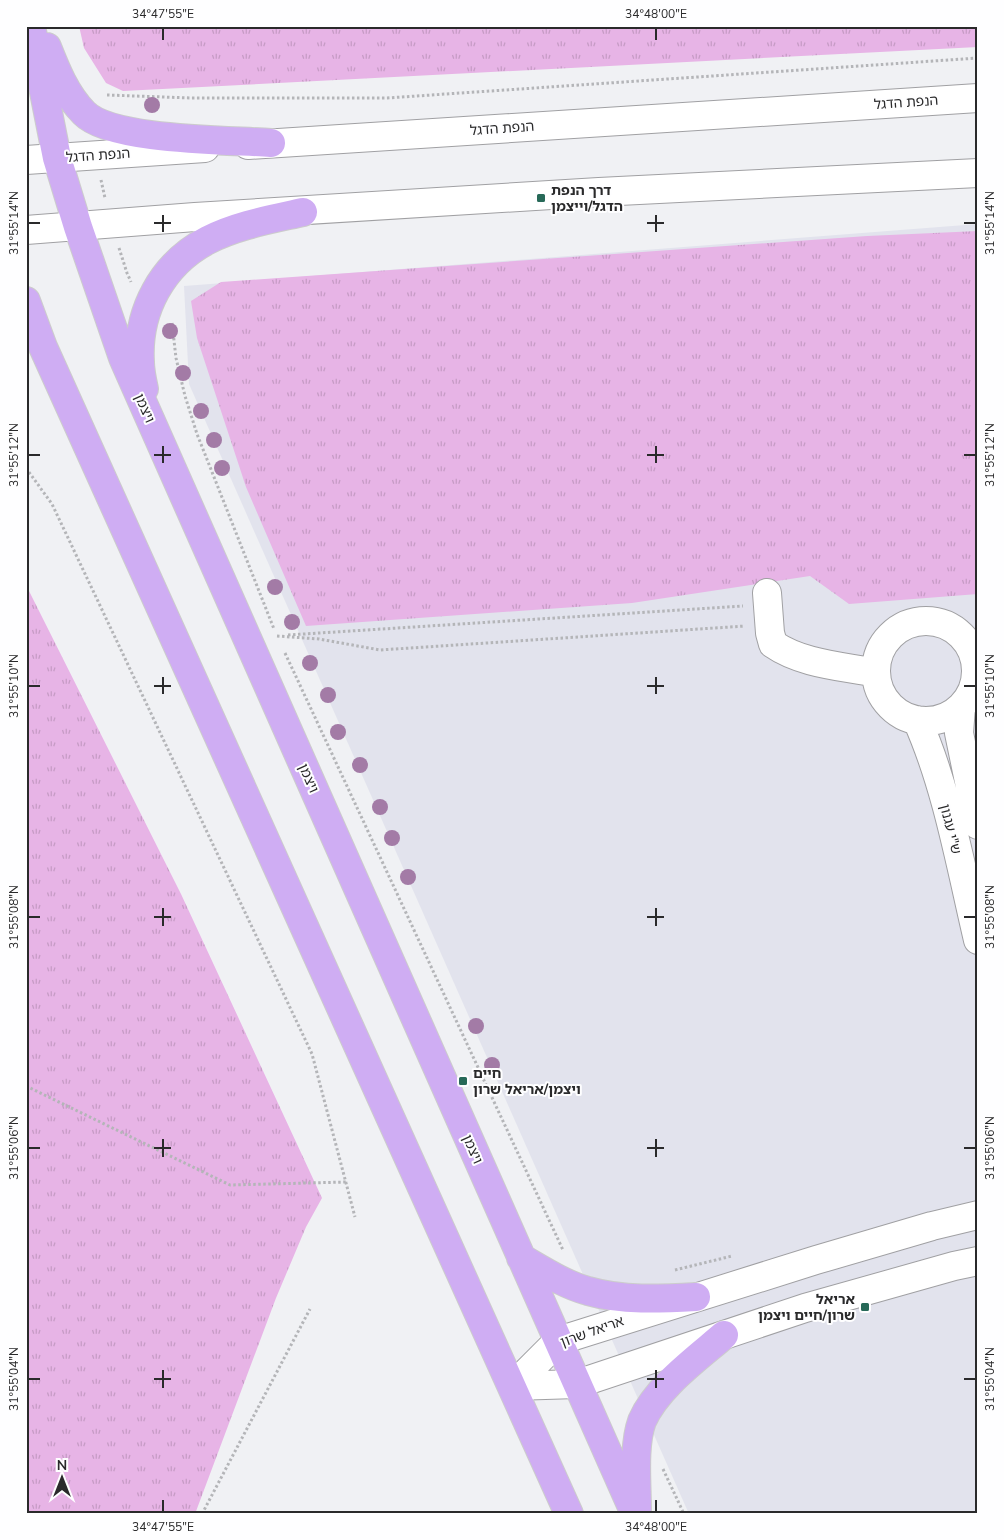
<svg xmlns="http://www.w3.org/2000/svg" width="1004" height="1540" font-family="'Nunito Sans','Noto Sans Hebrew',sans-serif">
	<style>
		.built { fill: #e2e3ed }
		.grass { fill: url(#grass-tufts) }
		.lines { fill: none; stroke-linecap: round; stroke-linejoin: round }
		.street-casing { stroke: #a0a0a3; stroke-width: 30 }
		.secondary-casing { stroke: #a0a0a3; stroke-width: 30 }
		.primary-casing { stroke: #ccc; stroke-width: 30 }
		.path { stroke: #b4b5b8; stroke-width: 3; stroke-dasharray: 2.5 2.5; stroke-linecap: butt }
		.street { stroke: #fff; stroke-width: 28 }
		.secondary { stroke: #fff; stroke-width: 28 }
		.primary { stroke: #cfadf3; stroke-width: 28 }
		.tree { fill: #a37ba6 }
		.ticks { fill: none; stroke: #2a2a2b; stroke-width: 2 }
		.poi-dot { fill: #276958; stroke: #fefeff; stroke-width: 2 }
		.labels { text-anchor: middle; stroke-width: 4; stroke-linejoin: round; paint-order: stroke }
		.street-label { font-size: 14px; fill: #2a2a2b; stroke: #fefeff }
		.poi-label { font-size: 14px; font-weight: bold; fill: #2a2a2b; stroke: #fefeff; text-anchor: start }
		.neatline { fill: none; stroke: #2a2a2b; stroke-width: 2 }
		.ticks-label { font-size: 12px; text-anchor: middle; fill: #2a2a2b }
	</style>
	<defs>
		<pattern id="grass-tufts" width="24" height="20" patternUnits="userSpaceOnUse" patternTransform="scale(1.25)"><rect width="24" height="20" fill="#e7b4e6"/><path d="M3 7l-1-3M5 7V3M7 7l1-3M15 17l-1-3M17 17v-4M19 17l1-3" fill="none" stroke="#c69bc5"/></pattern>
	</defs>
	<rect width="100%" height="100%" fill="#f0f1f4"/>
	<path class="built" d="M978 224V1514H689L189 384 184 286Z"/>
	<path class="grass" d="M79 26H978V47L123 91 106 83 84 48Z
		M978 231V594L849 604 810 576 632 603 306 626 246 487 197 338 191 301 221 282 867 236Z
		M26 585 181 894 322 1198 306 1227 276 1298 195 1514H26Z"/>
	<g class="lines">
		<g class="street-casing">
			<path id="street" d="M767 593 770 633 773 644C802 664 841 666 876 673
				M876 671a50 50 0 1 1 100 0a50 50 0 1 1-100 0Z
				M961 707 959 733 978 825
				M917 720C947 787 961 868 978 940"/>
		</g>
		<g class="secondary-casing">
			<path id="secondary" d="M248 145 978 98
				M26 160 205 148
				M26 230 195 217 599 192 978 173
				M513 1386 558 1341 816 1260 932 1226 978 1215
				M513 1386 577 1384 805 1308 954 1266 978 1261"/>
		</g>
		<g class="primary-casing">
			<path id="primary" d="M31 26 57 158 78 227 123 358 635 1514
				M47 47C56 70 66 95 84 113 111 141 230 140 271 143
				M26 301 43 347 569 1514
				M144 389C142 380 140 371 140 362 137 311 162 264 208 240 237 225 272 219 303 212
				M521 1258C542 1270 565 1285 588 1291 623 1301 660 1299 696 1297
				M637 1510C637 1483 633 1446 642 1421 657 1387 696 1359 724 1335"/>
		</g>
		<path class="path" d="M107 95 191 98H387L978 58
			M101 180 105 198
			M119 248 127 273 131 282
			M172 323 176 358 185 396 197 434 274 629
			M26 468 52 504 312 1054 355 1217
			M288 635 743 606
			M277 636 319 639 380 650 745 626
			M285 653 563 1250
			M26 1086 230 1185 347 1182
			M675 1270 732 1256
			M663 1469 684 1514
			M202 1514 310 1309"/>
		<use href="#street" class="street"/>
		<use href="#secondary" class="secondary"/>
		<use href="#primary" class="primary"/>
	</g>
	<g class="tree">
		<circle cx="152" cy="105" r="8"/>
		<circle cx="170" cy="331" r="8"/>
		<circle cx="183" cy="373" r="8"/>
		<circle cx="201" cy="411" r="8"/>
		<circle cx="214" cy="440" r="8"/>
		<circle cx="222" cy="468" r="8"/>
		<circle cx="275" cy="587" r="8"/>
		<circle cx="292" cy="622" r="8"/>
		<circle cx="310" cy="663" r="8"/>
		<circle cx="328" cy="695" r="8"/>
		<circle cx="338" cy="732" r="8"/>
		<circle cx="360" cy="765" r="8"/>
		<circle cx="380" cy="807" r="8"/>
		<circle cx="392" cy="838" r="8"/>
		<circle cx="408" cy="877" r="8"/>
		<circle cx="476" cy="1026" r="8"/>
		<circle cx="492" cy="1065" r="8"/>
	</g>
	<path class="ticks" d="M163 28V40M656 28V40M163 215V232M656 215V232M28 223H40M154 223H171M647 223H664M964 223H976M163 446V463M656 446V463M28 455H40M154 455H171M647 455H664M964 455H976M163 677V694M656 677V694M28 686H40M154 686H171M647 686H664M964 686H976M163 908V926M656 908V926M28 917H40M154 917H171M647 917H664M964 917H976M163 1139V1157M656 1139V1157M28 1148H40M154 1148H171M647 1148H664M964 1148H976M163 1370V1388M656 1370V1388M28 1379H40M154 1379H171M647 1379H664M964 1379H976M163 1500V1512M656 1500V1512"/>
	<g class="poi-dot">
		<rect x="536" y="193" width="10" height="10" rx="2.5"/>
		<rect x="458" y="1076" width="10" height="10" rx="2.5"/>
		<rect x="860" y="1302" width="10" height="10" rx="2.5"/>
	</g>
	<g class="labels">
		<g class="street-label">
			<text transform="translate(906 102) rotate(-4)" y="5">הנפת הדגל</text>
			<text transform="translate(502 128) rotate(-4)" y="5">הנפת הדגל</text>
			<text transform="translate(98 155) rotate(-4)" y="5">הנפת הדגל</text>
			<text transform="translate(145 408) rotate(66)" y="5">ויצמן</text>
			<text transform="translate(309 778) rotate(66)" y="5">ויצמן</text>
			<text transform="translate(951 829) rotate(76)" y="5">ש"י עגנון</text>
			<text transform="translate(473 1149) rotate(66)" y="5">ויצמן</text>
			<text transform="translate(592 1331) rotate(-20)" y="5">אריאל שרון</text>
		</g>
		<g class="poi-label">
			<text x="551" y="195">דרך הנפת<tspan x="551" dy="16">הדגל/וייצמן</tspan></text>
			<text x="473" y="1078">חיים<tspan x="473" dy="16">ויצמן/אריאל שרון</tspan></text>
			<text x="855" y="1304" text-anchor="end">אריאל<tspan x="855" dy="16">שרון/חיים ויצמן</tspan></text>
		</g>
	</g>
	<rect width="1004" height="1540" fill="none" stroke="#fefeff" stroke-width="55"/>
	<g transform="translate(62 1478)" stroke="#fefeff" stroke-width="4" paint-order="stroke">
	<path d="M0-4L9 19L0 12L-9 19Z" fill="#2a2a2b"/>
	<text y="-8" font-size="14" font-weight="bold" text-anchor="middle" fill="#2a2a2b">N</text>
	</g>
	<rect x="28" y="28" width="948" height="1484" class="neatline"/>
	<g class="ticks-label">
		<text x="163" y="18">34°47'55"E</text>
		<text x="656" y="18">34°48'00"E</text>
		<text transform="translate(14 223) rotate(-90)" y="4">31°55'14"N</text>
		<text transform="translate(990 223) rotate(-90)" y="4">31°55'14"N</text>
		<text transform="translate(14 455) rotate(-90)" y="4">31°55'12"N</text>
		<text transform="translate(990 455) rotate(-90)" y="4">31°55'12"N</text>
		<text transform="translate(14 686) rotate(-90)" y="4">31°55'10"N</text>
		<text transform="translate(990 686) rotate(-90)" y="4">31°55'10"N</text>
		<text transform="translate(14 917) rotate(-90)" y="4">31°55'08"N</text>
		<text transform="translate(990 917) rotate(-90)" y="4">31°55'08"N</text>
		<text transform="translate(14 1148) rotate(-90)" y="4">31°55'06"N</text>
		<text transform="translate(990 1148) rotate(-90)" y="4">31°55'06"N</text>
		<text transform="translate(14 1379) rotate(-90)" y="4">31°55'04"N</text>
		<text transform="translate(990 1379) rotate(-90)" y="4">31°55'04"N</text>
		<text x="163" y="1531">34°47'55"E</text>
		<text x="656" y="1531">34°48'00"E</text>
	</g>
</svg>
